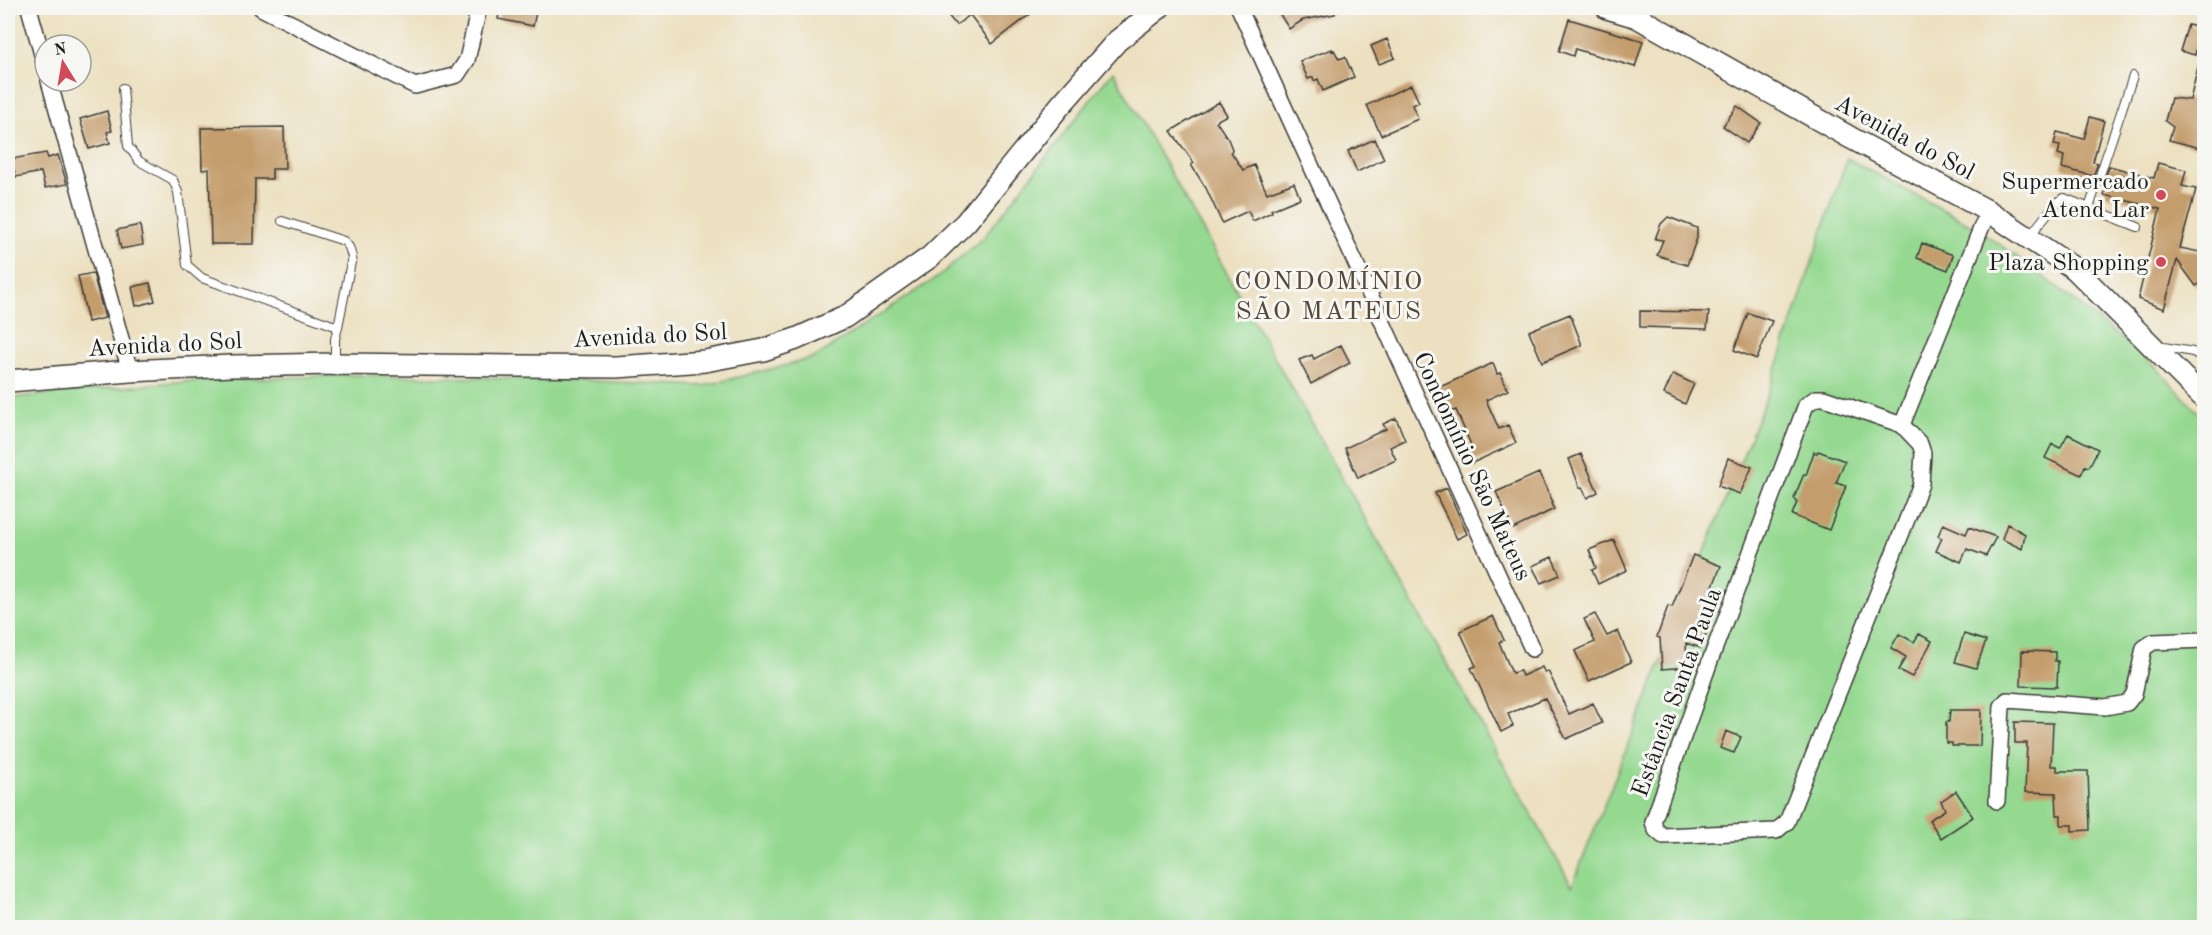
<svg xmlns="http://www.w3.org/2000/svg" width="2212" height="935" font-family="'Old Standard TT',serif">
	<style>
		.green { fill: #95d991; stroke: #587a56; stroke-width: 1.5 }
		.building { fill: #c49d6d }
		.lines { fill: none; stroke-linecap: round; stroke-linejoin: round }
		.lane-casing { stroke: #3b3935; stroke-width: 10 }
		.street-casing { stroke: #3b3935; stroke-width: 18 }
		.secondary-casing { stroke: #3b3935; stroke-width: 24 }
		.lane { stroke: #fff; stroke-width: 8 }
		.street { stroke: #fff; stroke-width: 15 }
		.secondary { stroke: #fff; stroke-width: 21 }
		.poi-dot { fill: #d1495b; stroke: #f6f6f2; stroke-width: 2 }
		.labels { text-anchor: middle; stroke-width: 6; stroke-linejoin: round; paint-order: stroke }
		.street-label { font-size: 24px; fill: #1c1c1c; stroke: #f6f6f2 }
		.poi-label { font-size: 24px; fill: #1c1c1c; stroke: #f6f6f2; text-anchor: end }
		.neighbourhood-label { font-size: 26px; letter-spacing: 1.5px; fill: #574938; stroke: #f6f6f2 }
	</style>
	<rect width="100%" height="100%" fill="#f6f6f2"/>
	<filter id="ink" filterUnits="userSpaceOnUse"><feTurbulence type="fractalNoise" baseFrequency=".0167" numOctaves="2"/><feDisplacementMap in="SourceGraphic" scale="12" xChannelSelector="R" yChannelSelector="G"/><feConvolveMatrix kernelMatrix="1 2 1 2 8 2 1 2 1" color-interpolation-filters="sRGB"/></filter>
	<filter id="wash" filterUnits="userSpaceOnUse"><feTurbulence type="fractalNoise" baseFrequency=".008" numOctaves="4" result="noise"/><feDisplacementMap in="SourceGraphic" scale="24" xChannelSelector="R" yChannelSelector="G"/><feGaussianBlur stdDeviation="1.35" result="paint"/><feColorMatrix in="noise" values="0 0 0 0 0 0 0 0 0 0 0 0 0 0 0 0 0 1.4 0 .05"/><feComposite in="paint" operator="in"/></filter>
	<g filter="url(#wash)">
		<rect width="100%" height="100%" fill="#ece0c0"/>
		<path class="green" d="M1113 71 1572 886 1771 385 1847 158 1975 227 2034 269 2154 365 2204 419V927L8 928V398L174 382 351 375 577 380 703 386 814 358 938 277 984 237Z"/>
		<g id="blocks">
			<path class="building" d="M500 8H537L533 26 498 19Z
				M942 8H1038L992 44 970 15 956 25Z
				M1276 8H1334L1335 14 1303 20 1289 29Z
				M1569 19 1643 41 1635 67 1575 49 1573 56 1559 51Z
				M2188 25 2202 28 2195 55 2180 51Z
				M1387 39 1395 58 1379 64 1371 46Z
				M1332 49V51L1334 50 1339 59 1345 57 1354 77 1323 91 1318 79 1314 81 1313 77 1308 79 1300 61Z
				M2200 59 2205 60V148H2200L2169 140 2173 127 2165 121 2171 98 2190 100Z
				M1411 85 1419 102 1412 105 1418 119 1381 135 1367 105Z
				M1219 102 1227 115 1216 121 1228 139 1232 149 1231 152 1243 170 1254 165 1267 193 1294 183 1300 198 1271 210 1272 212 1253 221 1248 211 1222 223 1206 188 1191 165 1194 163 1171 131Z
				M1737 106 1761 123 1747 143 1723 126Z
				M107 111 112 131 107 132 110 143 89 149 80 119Z
				M2090 117 2104 121 2093 162 2098 163 2093 176 2062 168 2064 156 2058 154 2060 146 2054 145 2057 132 2084 139Z
				M284 127 285 169H272V179H255L254 244H211L209 169 202 170 201 128Z
				M1375 139 1384 159 1357 172 1348 151Z
				M46 153 48 158 58 155 67 184 45 188 41 172 16 177 11 159Z
				M2158 163 2186 170 2182 186 2196 189 2180 248 2205 253V280L2196 286 2177 260 2164 309 2138 299 2160 209 2104 195 2108 180 2105 179 2109 166 2154 178Z
				M1668 217 1697 228V238L1687 265 1657 255 1663 240 1655 239 1661 224Z
				M140 225 143 245 121 249 117 230Z
				M1922 243 1953 255 1948 270 1917 258Z
				M93 273 105 318 88 322 78 276Z
				M150 283 155 301 136 306 132 287Z
				M1640 311 1709 312 1707 329 1640 327Z
				M1748 313 1772 321 1757 359 1734 350Z
				M1570 314 1582 345 1542 362 1529 331Z
				M1341 345 1350 363 1311 384 1299 360 1312 355 1314 359Z
				M1493 363 1497 374 1500 373 1508 390 1486 400 1499 429 1508 425 1516 443 1470 464 1463 449 1471 445 1456 410 1451 412 1440 387Z
				M1673 374 1694 384 1685 404 1664 394Z
				M1396 418 1405 440 1390 447 1396 460 1358 478 1345 448 1386 429 1383 424Z
				M2068 434 2098 449 2089 467 2085 466 2081 475 2045 458 2052 444 2060 448Z
				M1818 451 1845 461 1836 483 1846 486 1829 530 1792 515 1797 502 1794 498 1804 474 1806 475 1814 452 1817 453Z
				M1581 454 1598 492 1587 498 1582 487 1580 488 1569 459Z
				M1728 458 1752 467 1740 494 1718 486Z
				M1539 473 1553 502 1552 503 1554 509 1513 529 1496 492Z
				M1447 488 1467 534 1457 539 1435 493Z
				M1943 524 1966 534 1969 527 1996 537 1986 556 1967 549 1961 562 1936 551 1942 538 1938 536Z
				M2007 524 2025 534 2022 549 2002 539Z
				M1614 540 1627 570 1598 584 1592 570 1596 568 1589 550Z
				M1693 555 1721 566 1707 601 1716 604 1701 648 1686 643 1687 667 1662 669 1660 638 1657 637 1668 606 1672 607Z
				M1552 557 1560 575 1541 583 1532 566Z
				M1595 614 1607 636 1618 631 1631 662 1589 681 1575 651 1595 642 1584 619Z
				M1493 616 1504 640 1499 642 1512 673 1520 671 1522 676 1542 667 1545 673 1548 671 1569 714 1593 703 1602 723 1566 739 1545 698 1508 714 1513 726 1501 732 1471 668 1476 666 1460 631Z
				M1899 634 1914 642 1919 634 1932 641 1912 677 1898 670 1906 657 1891 648Z
				M1964 634 1986 641 1976 668 1955 662Z
				M2022 651 2055 652V661H2058L2057 687 2021 686Z
				M1950 710H1981L1980 746H1952V743H1946V722H1949Z
				M2015 722 2053 723 2051 766H2057V771H2088L2090 830 2072 831V825H2061V815H2057L2056 793 2025 792 2027 743H2015Z
				M1726 731 1741 737 1734 753 1720 748Z
				M1956 791 1973 817 1941 838 1929 820 1945 810 1941 801Z"/>
		</g>
	</g>
	<g filter="url(#ink)">
		<use href="#blocks" fill-opacity="0" stroke="#3b3935" stroke-width="1.5"/>
		<g class="lines">
			<g class="lane-casing">
				<path id="lane" d="M123 88 128 146 139 161 173 180 178 192 187 265 202 278 338 327 335 339V362
					M2089 208 2133 76
					M282 221 344 241 349 247 352 257 338 327
					M2029 237 2055 204 2064 198 2138 227
					M2158 346 2193 352 2204 358"/>
			</g>
			<g class="street-casing">
				<path id="street" d="M29 8 45 65
					M261 8 415 86 457 75 467 60 479 8
					M1239 8 1532 649
					M49 81 130 371
					M1816 398H1824L1902 425 1920 444 1923 453 1921 484 1787 822 1776 831 1663 836 1656 830 1653 822 1710 661 1806 405Z
					M1902 425 1988 211
					M1997 801 2002 706 2007 700 2105 707 2127 703 2134 694 2144 648 2153 642 2204 640"/>
			</g>
			<g class="secondary-casing">
				<path id="secondary" d="M1607 8 1637 17 1851 138 1988 211 2075 269 2204 398
					M8 381 130 371 231 366 335 364 616 367 705 361 763 350 796 339 845 317 930 257 966 222 1059 107 1117 41 1159 8"/>
			</g>
			<use href="#lane" class="lane"/>
			<use href="#street" class="street"/>
			<use href="#secondary" class="secondary"/>
		</g>
	</g>
	<g class="poi-dot">
		<circle cx="2161" cy="195" r="6"/>
		<circle cx="2161" cy="262" r="6"/>
	</g>
	<g class="labels">
		<g class="street-label">
			<text transform="translate(1905 137) rotate(28)" y="8">Avenida do Sol</text>
			<text transform="translate(650 335) rotate(-3)" y="8">Avenida do Sol</text>
			<text transform="translate(165 344) rotate(-3)" y="8">Avenida do Sol</text>
			<text transform="translate(1473 466) rotate(65)" y="8">Condomínio São Mateus</text>
			<text transform="translate(1676 692) rotate(-70)" y="8">Estância Santa Paula</text>
		</g>
		<g class="poi-label">
			<text x="2149" y="189">Supermercado<tspan x="2149" dy="28">Atend Lar</tspan></text>
			<text x="2149" y="270">Plaza Shopping</text>
		</g>
		<g class="neighbourhood-label">
			<text x="1329" y="289">CONDOMÍNIO<tspan x="1329" dy="30">SÃO MATEUS</tspan></text>
		</g>
	</g>
	<rect width="2212" height="935" fill="none" stroke="#f6f6f2" stroke-width="30"/>
	<g transform="translate(63 63) rotate(349)"><circle r="28" fill="#f6f6f2" stroke="#9f9f9c" stroke-width="1.5"/>
	<path d="M0-4.5L10 22L0 15L-10 22Z" fill="#d1495b"/>
	<text y="-9" font-size="16" font-weight="bold" text-anchor="middle" fill="#1c1c1c">N</text>
	</g>
</svg>
